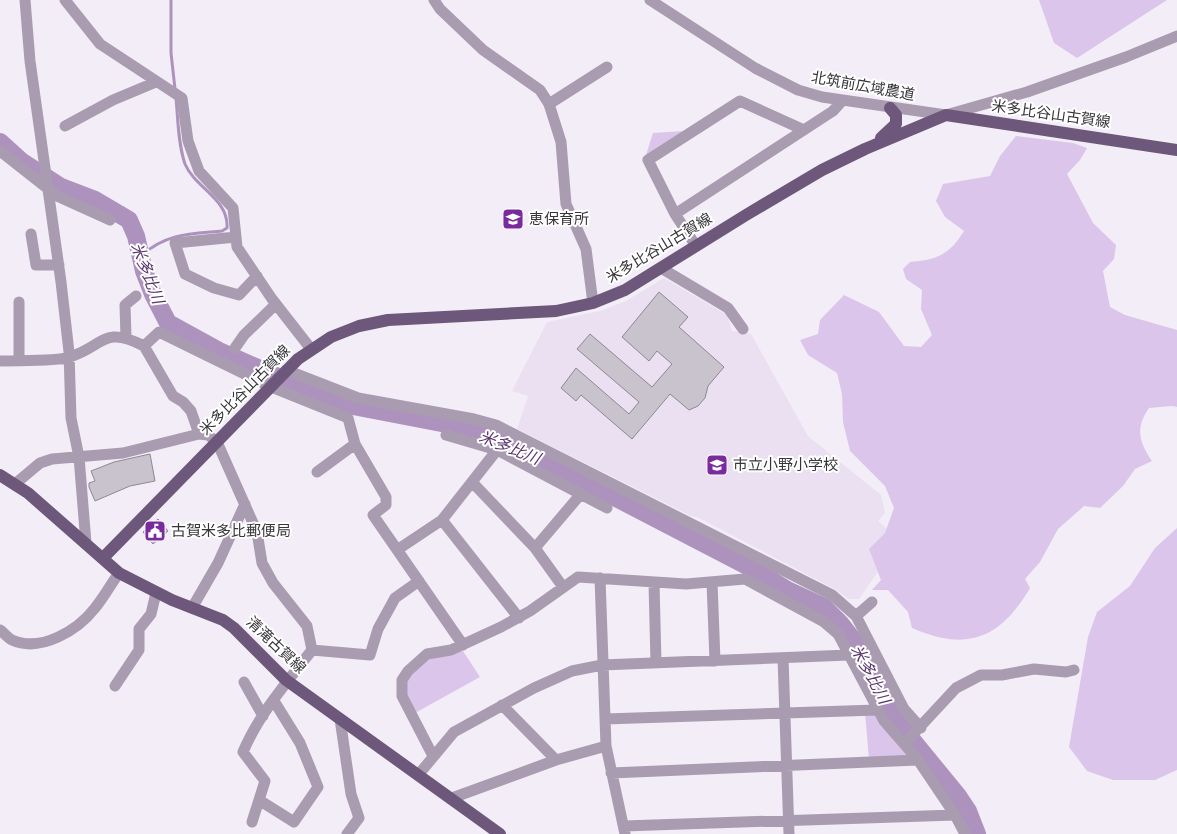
<svg xmlns="http://www.w3.org/2000/svg" width="1177" height="834" font-family="'Public Sans','Noto Sans JP',sans-serif">
	<style>
		.built { fill: #eae0f1 }
		.green { fill: #dcc5ea }
		.lines { fill: none; stroke-linecap: round; stroke-linejoin: round }
		.stream { stroke: #ae92be; stroke-width: 3 }
		.river { stroke: #ae92be; stroke-width: 18 }
		.building { fill: #c8c3cc; stroke: #8d8891 }
		.minor { stroke: #a99cb0; stroke-width: 11 }
		.major { stroke: #6d577a; stroke-width: 12 }
		.labels { text-anchor: middle; stroke-width: 4; stroke-linejoin: round; paint-order: stroke }
		.street-label { font-size: 15px; fill: #373539; stroke: #fff }
		.poi-label { font-size: 15px; fill: #373539; stroke: #fff; text-anchor: start }
		.water-label { font-size: 16px; font-style: italic; fill: #5b366f; stroke: #fff }
	</style>
	<rect width="100%" height="100%" fill="#f3edf7"/>
	<path class="built" d="M664 278 727 315 732 331 751 334 808 436 881 495 885 513 878 521 900 540 859 599H849L833 588 697 517 691 516 517 429 528 396 512 391 547 322 600 311 626 301Z"/>
	<path class="green" d="M1039 0H1167L1077 58 1054 43Z
		M684 131 645 158 653 133Z
		M1016 136 1073 143 1087 148 1080 160 1067 174 1093 223 1116 245 1114 259 1103 271 1110 307 1125 315 1177 330V407L1172 406 1149 408C1135 428 1139 442 1152 461L1135 469 1123 486 1100 508 1084 506 1058 529 1040 562 1025 579 1030 588C1000 639 967 652 912 628L908 612 888 590H872L881 580 869 549 885 533 894 508 885 486 850 451 843 422 842 394 837 373 808 355 800 340 818 334 820 320 844 295 879 312 904 346 921 347 932 335 921 309 922 290 906 279 903 269 910 262C937 260 950 254 964 231L945 217 936 201 943 184 990 176 1000 156Z
		M1177 528V770L1155 780H1113L1087 771 1069 747 1088 637 1097 612 1130 586 1155 548Z
		M463 651 480 677 415 713 405 692 406 680 430 656Z
		M865 713H874L910 756 869 759Z"/>
	<g class="lines">
		<path class="stream" d="M171 0V53L175 89
			M142 255C167 233 190 234 222 231L227 228C229 199 195 188 185 164 178 144 178 119 176 98"/>
		<path class="river" d="M0 142 21 161 61 187 95 200 129 220 136 236 144 271 153 294 168 323 219 351 296 385 353 406 457 426 485 433 516 446 755 570 787 590 824 607 840 623 857 645 868 671 895 719 958 796 968 811 977 834"/>
	</g>
	<path class="building" d="M659 292 688 317 679 327 724 367 708 386 705 398 698 406 689 410 670 394 632 439 581 395 576 401 561 388 576 368 629 414 639 402 577 349 590 334 652 387 672 364 657 351 649 361 622 337Z
		M150 454 155 481 130 486 95 501 89 487V483L95 481 91 471 114 462Z
		M158 519 168 531 153 544 143 532Z"/>
	<g class="lines">
		<path class="minor" d="M25 0 30 61 61 282 69 352 71 418 79 457 86 543
			M65 0 100 44 182 98 188 141 199 171 233 208 237 247 272 299 311 349
			M434 0 440 9 483 50 540 90 549 104 561 142 566 204 586 249 593 303
			M650 0 755 68 798 90 822 97 946 115 1027 92 1126 57 1177 36
			M549 104 607 67
			M65 126 113 100 156 82
			M0 151 57 196 110 220
			M675 214 833 111 842 101
			M31 234 36 265H59
			M236 237 175 243 185 274 214 288 239 295 257 276
			M696 246 675 214 648 160 740 101 804 130
			M661 268 728 308 743 329
			M19 302V360
			M126 337 125 305 136 296
			M144 346 173 396 183 402 191 411 199 434
			M235 348 244 335 276 304
			M0 361C18 360 54 362 70 357 104 346 103 325 144 346L159 332 271 387 348 418 355 444 386 497V505L373 515 463 645
			M286 370 358 398 474 419 496 425 832 595 856 616 904 709 921 728
			M446 435 497 450 607 508
			M317 472 355 444
			M472 482 535 548 563 587
			M15 484 40 463 52 459 123 453 199 434 208 435 217 442 257 532 262 563 273 583 307 626 312 650C287 682 259 714 243 752L265 781 252 822
			M442 520 519 618
			M535 548 580 495
			M397 550 442 520 497 450
			M600 578 606 746 625 834
			M712 582 715 661
			M654 583 656 663
			M192 608 218 563 245 504
			M856 616 872 602
			M0 630C4 633 8 638 12 640 41 653 78 630 95 608 104 597 111 584 119 573
			M312 650 370 655 378 629 395 598 419 581
			M783 658 789 834
			M244 682 263 716
			M115 686 139 650V629L151 614 156 593
			M502 705 556 760
			M340 719 351 794 359 818 347 834
			M605 719 877 710
			M904 744 956 688 981 675H1002L1034 669 1066 672 1074 670
			M433 756 402 696V680L408 671 427 654 451 650 501 627 530 611 578 577 686 584 745 579 824 622 838 634 884 721 918 760 955 815 965 834
			M611 773 918 760
			M419 774 454 732 534 688 572 671 602 665 849 655
			M452 798 556 760 606 746
			M259 800 294 822 318 787 300 743 274 701
			M624 826 955 815"/>
		<path class="major" d="M881 138 896 124V115L890 108
			M0 475 28 493 119 573 172 600 223 620 234 628 286 680 500 834
			M103 558 298 359 331 337 359 326 388 320 556 311 593 303 625 290 746 215 822 170 865 149 946 115 1177 150"/>
	</g>
	<defs>
		<g id="school-square" transform="scale(1.125)"><rect x="-9" y="-9" width="18" height="18" rx="4" fill="#792b9d" stroke="#fff"/><path d="M0-5L7-2L0 1L-7-2ZM-4 1L0 2.5L4 1V4Q0 6-4 4Z" fill="#fff"/></g>
		<g id="civic-square" transform="scale(1.125)"><rect x="-9" y="-9" width="18" height="18" rx="4" fill="#792b9d" stroke="#fff"/><path d="M-.6-6.5H3V-4.5H.6V-3L4-1V1h2V6H-6V1h2V-1L-.6-3ZM-1.2 2.5V6h2.4V2.5Z" fill="#fff"/></g>
	</defs>
	<g fill-rule="evenodd">
		<use href="#school-square" x="513" y="219"/>
		<use href="#school-square" x="717" y="465"/>
		<use href="#civic-square" x="155" y="531"/>
	</g>
	<g class="labels">
		<g class="street-label">
			<text transform="translate(863 86) rotate(10)" y="5">北筑前広域農道</text>
			<text transform="translate(1051 114) rotate(8)" y="5">米多比谷山古賀線</text>
			<text transform="translate(659 248) rotate(-31)" y="5">米多比谷山古賀線</text>
			<text transform="translate(245 390) rotate(-45)" y="5">米多比谷山古賀線</text>
			<text transform="translate(276 645) rotate(43)" y="5">清滝古賀線</text>
		</g>
		<g class="poi-label">
			<text x="529" y="224">恵保育所</text>
			<text x="733" y="470">市立小野小学校</text>
			<text x="171" y="536">古賀米多比郵便局</text>
		</g>
		<g class="water-label">
			<text transform="translate(148 273) rotate(69)" y="6">米多比川</text>
			<text transform="translate(510 447) rotate(22)" y="6">米多比川</text>
			<text transform="translate(871 674) rotate(62)" y="6">米多比川</text>
		</g>
	</g>
</svg>
